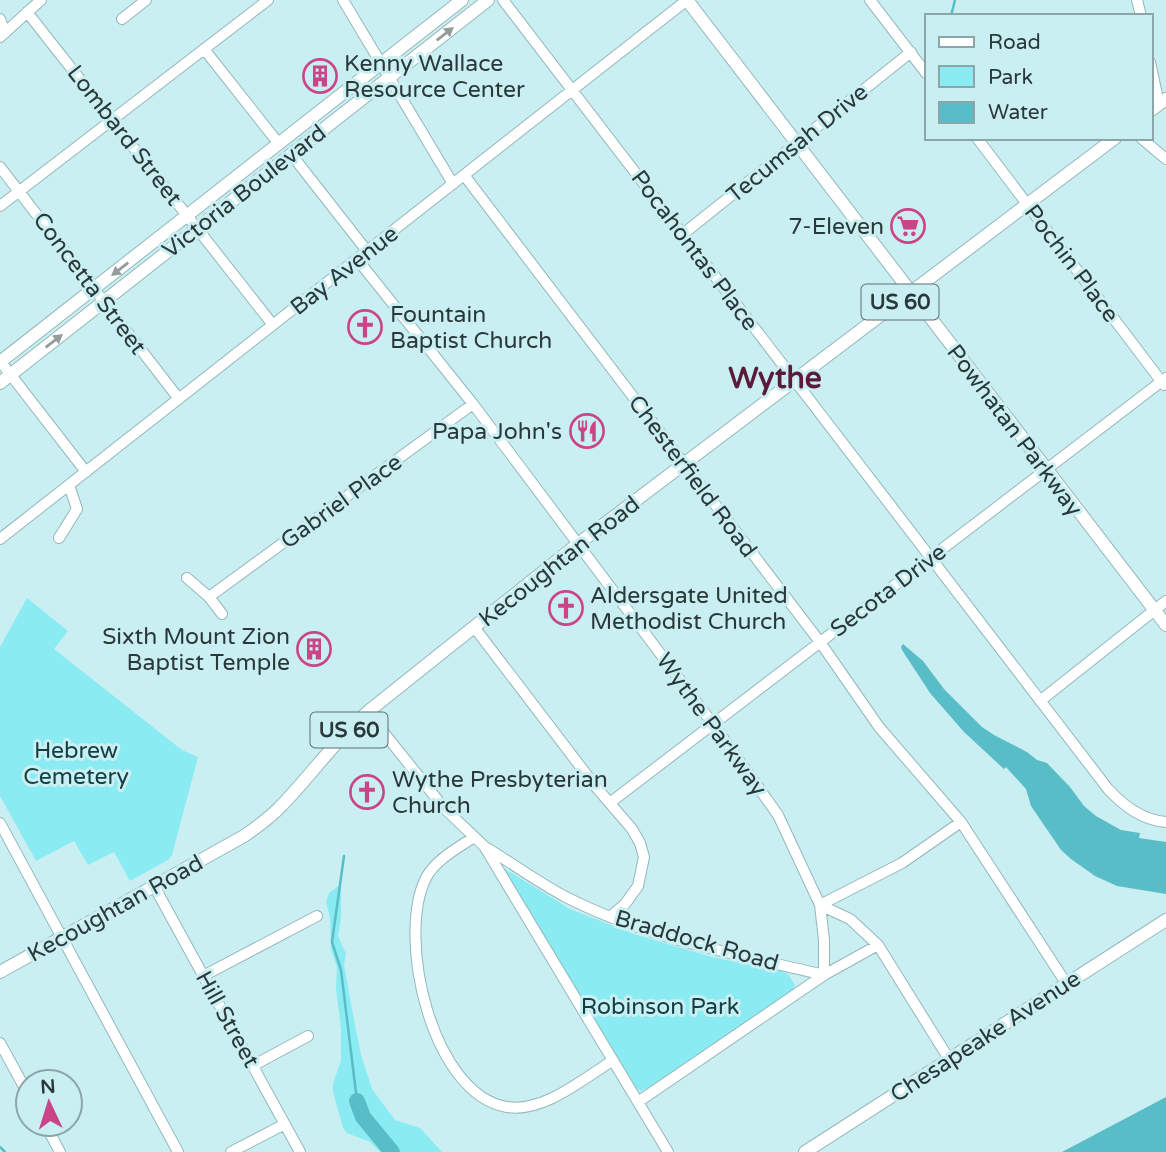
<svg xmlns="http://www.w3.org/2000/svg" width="1166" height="1152" font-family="'Varela Round',sans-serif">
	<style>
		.green { fill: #8aebf3 }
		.water { fill: #58bdc6 }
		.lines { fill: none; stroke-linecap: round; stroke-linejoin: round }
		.stream { stroke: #58bdc6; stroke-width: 2.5 }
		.river { stroke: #58bdc6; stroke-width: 16 }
		.minor-casing { stroke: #94b7ba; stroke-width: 12 }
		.major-casing { stroke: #94b7ba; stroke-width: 14 }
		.minor { stroke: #fff; stroke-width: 10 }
		.major { stroke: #fff; stroke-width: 12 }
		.oneway { fill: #949c9c }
		.labels { text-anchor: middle; stroke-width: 6; stroke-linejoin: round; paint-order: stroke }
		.shield { fill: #caeff2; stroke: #5a6f71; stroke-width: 2 }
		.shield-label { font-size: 21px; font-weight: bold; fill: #2a383a }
		.poi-label { font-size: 23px; fill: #2a383a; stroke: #caeff2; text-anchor: start }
		.street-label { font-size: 23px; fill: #2a383a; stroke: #caeff2 }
		.park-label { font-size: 23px; fill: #124145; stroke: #caeff2 }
		.district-label { font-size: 30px; font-weight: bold; fill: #5a1a3a; stroke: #caeff2 }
	</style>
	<rect width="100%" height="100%" fill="#caeff2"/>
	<path class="green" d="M27 598 68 631 54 649 182 750 198 757 172 855 168 860 130 881 114 852 88 865 74 841 36 861 0 796V647Z
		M505 869 570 909 634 934 712 957 778 970 788 974 795 985 793 992 648 1088 641 1091 634 1087 503 871Z
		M341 884V918L338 936 346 954 344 965 355 1025 361 1055 372 1089 395 1120 420 1128 442 1152H380L370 1142 347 1133 343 1128 333 1092V1083L341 1061V1029L336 988 337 967 331 950 330 918 326 902 329 893Z"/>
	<path class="water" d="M903 644 923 661 944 689 982 727 994 735 1027 752 1037 760 1047 763 1070 787 1084 806 1096 816 1121 830 1140 833 1139 838 1166 842V894L1117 886 1095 876 1071 859 1061 850 1031 806 1026 789 1006 767 1004 769 964 732 930 693 902 650 901 647Z
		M1166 1097V1152H1062Z"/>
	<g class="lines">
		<path class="stream" d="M951 16 955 0
			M344 856 332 942 341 970 357 1101
			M0 1147 5 1152"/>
		<path class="river" d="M357 1101 363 1117 392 1152"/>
		<g class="minor-casing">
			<path id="minor" d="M343 0 453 184
				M503 0 1108 789C1124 806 1142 820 1166 822
				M870 0 926 73
				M1137 0 1141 16
				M27 12 273 325
				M0 19 5 33
				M122 19 146 0
				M0 37 41 0
				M204 49 279 144
				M1150 62 1159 104
				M977 138 1164 385
				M1141 138 1166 159
				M291 154 367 251
				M0 167 179 399
				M464 175 820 642 879 727 961 822 1066 983
				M0 206 268 0
				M683 234 911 52
				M357 259 473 404 713 724 778 815 820 905 850 919 878 945 949 1059
				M0 361 86 472
				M59 538 77 509 69 485
				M0 539 687 0
				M187 578 209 597 222 614
				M209 597 473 404
				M474 627 596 787 632 829 640 843 644 857 638 886 625 904 611 916
				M1040 701 1166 601
				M368 713 444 808 484 846 668 1152
				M611 802 1166 378
				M0 823 178 1152
				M474 837C458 848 435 860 426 878 396 937 432 1095 507 1107 543 1113 583 1079 612 1061
				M487 848C513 864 538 882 564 896 645 938 736 954 824 975L878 945
				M154 886 300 1152
				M205 975 317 916
				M0 1043 28 1094
				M254 1065 308 1036
				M638 1102 824 975V940L820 905 902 863 961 822
				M45 1124 60 1152
				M231 1152 285 1124"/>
		</g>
		<g class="major-casing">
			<path id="major" d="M687 0 1166 625
				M1150 111 1166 99
				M0 362 462 0
				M0 383 488 0
				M0 972 244 836C257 827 271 817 282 805 312 774 337 738 370 710L578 544 1115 138
				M805 1152 1166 920"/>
		</g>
		<use href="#minor" class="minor"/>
		<use href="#major" class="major"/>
	</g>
	<defs><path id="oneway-solid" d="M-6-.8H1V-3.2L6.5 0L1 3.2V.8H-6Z" transform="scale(1.75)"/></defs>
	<g class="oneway">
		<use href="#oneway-solid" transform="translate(445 34) rotate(-38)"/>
		<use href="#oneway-solid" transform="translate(120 269) rotate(142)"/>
		<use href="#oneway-solid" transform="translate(54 341) rotate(-38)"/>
	</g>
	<defs>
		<g id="building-ring" transform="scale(1.75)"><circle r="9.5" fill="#caeff2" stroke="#ca4588" stroke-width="1.5"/><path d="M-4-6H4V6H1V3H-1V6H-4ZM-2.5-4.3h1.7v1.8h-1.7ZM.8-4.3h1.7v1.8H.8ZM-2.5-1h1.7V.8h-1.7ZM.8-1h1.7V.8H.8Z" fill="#ca4588"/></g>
		<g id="supermarket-ring" transform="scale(1.75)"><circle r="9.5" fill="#caeff2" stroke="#ca4588" stroke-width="1.5"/><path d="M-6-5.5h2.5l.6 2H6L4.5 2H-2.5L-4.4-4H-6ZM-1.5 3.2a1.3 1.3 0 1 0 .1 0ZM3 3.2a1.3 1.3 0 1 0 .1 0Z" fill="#ca4588"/></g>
		<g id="church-ring" transform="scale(1.75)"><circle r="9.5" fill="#caeff2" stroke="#ca4588" stroke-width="1.5"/><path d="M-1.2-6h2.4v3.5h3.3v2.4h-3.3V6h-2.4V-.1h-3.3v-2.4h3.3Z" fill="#ca4588"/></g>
		<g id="restaurant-ring" transform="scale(1.75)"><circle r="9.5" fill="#caeff2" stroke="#ca4588" stroke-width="1.5"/><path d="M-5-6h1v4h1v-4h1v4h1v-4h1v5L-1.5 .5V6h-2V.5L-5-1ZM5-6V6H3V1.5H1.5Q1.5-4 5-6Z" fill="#ca4588"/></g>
	</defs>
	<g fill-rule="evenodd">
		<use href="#building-ring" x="320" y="76"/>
		<use href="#supermarket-ring" x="908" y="226"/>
		<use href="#church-ring" x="365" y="327"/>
		<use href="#restaurant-ring" x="587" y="431"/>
		<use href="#church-ring" x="566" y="608"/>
		<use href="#building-ring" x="314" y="649"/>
		<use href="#church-ring" x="367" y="792"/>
	</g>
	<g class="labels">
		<g class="shield">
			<rect x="861.5" y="284.5" width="77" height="35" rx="5"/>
			<rect x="310.5" y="712.5" width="77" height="35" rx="5"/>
		</g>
		<g class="shield-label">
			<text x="900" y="309">US 60</text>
			<text x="349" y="737">US 60</text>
		</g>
		<g class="poi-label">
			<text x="344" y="71">Kenny Wallace<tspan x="344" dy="26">Resource Center</tspan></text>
			<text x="884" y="234" text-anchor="end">7-Eleven</text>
			<text x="390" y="322">Fountain<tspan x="390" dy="26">Baptist Church</tspan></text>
			<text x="562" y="439" text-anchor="end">Papa John's</text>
			<text x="590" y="603">Aldersgate United<tspan x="590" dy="26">Methodist Church</tspan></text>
			<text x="290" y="644" text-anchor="end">Sixth Mount Zion<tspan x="290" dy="26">Baptist Temple</tspan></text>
			<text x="392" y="787">Wythe Presbyterian<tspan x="392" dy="26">Church</tspan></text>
		</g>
		<g class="street-label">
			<text transform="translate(125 135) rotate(52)" y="8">Lombard Street</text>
			<text transform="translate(797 143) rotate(-39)" y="8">Tecumsah Drive</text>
			<text transform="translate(244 191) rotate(-38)" y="8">Victoria Boulevard</text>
			<text transform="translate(695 250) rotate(53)" y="8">Pocahontas Place</text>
			<text transform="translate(1072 263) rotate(53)" y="8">Pochin Place</text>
			<text transform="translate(344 270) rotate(-38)" y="8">Bay Avenue</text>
			<text transform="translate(90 283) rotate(53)" y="8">Concetta Street</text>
			<text transform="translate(1015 430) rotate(53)" y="8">Powhatan Parkway</text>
			<text transform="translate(693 476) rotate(53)" y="8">Chesterfield Road</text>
			<text transform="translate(341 501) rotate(-36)" y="8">Gabriel Place</text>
			<text transform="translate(559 561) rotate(-38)" y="8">Kecoughtan Road</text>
			<text transform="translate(888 590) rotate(-37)" y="8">Secota Drive</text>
			<text transform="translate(712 724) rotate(54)" y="8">Wythe Parkway</text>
			<text transform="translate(115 908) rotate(-29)" y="8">Kecoughtan Road</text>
			<text transform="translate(697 940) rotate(16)" y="8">Braddock Road</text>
			<text transform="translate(228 1019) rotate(61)" y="8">Hill Street</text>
			<text transform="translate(985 1036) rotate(-33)" y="8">Chesapeake Avenue</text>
		</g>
		<g class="park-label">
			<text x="76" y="758">Hebrew<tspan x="76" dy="26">Cemetery</tspan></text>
			<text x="660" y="1014">Robinson Park</text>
		</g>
		<g class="district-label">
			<text x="775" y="388">Wythe</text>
		</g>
	</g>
	<rect x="925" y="14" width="228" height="126" fill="#caeff2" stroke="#8aa6a8" stroke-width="2"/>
	<rect x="939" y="37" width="35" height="10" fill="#ffffff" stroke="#8aa6a8" stroke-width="2"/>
	<text x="988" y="49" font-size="21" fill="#2a383a">Road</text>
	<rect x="939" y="66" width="35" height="21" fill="#8aebf3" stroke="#8aa6a8" stroke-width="2"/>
	<text x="988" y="84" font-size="21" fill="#2a383a">Park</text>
	<rect x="939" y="102" width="35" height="21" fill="#58bdc6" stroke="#8aa6a8" stroke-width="2"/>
	<text x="988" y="119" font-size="21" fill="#2a383a">Water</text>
	<g transform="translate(49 1103) rotate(356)"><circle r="33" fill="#caeff2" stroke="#8aa6a8" stroke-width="2"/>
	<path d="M0-5L12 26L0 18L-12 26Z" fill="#ca4588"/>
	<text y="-10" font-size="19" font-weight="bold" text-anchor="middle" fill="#2a383a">N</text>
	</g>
</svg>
